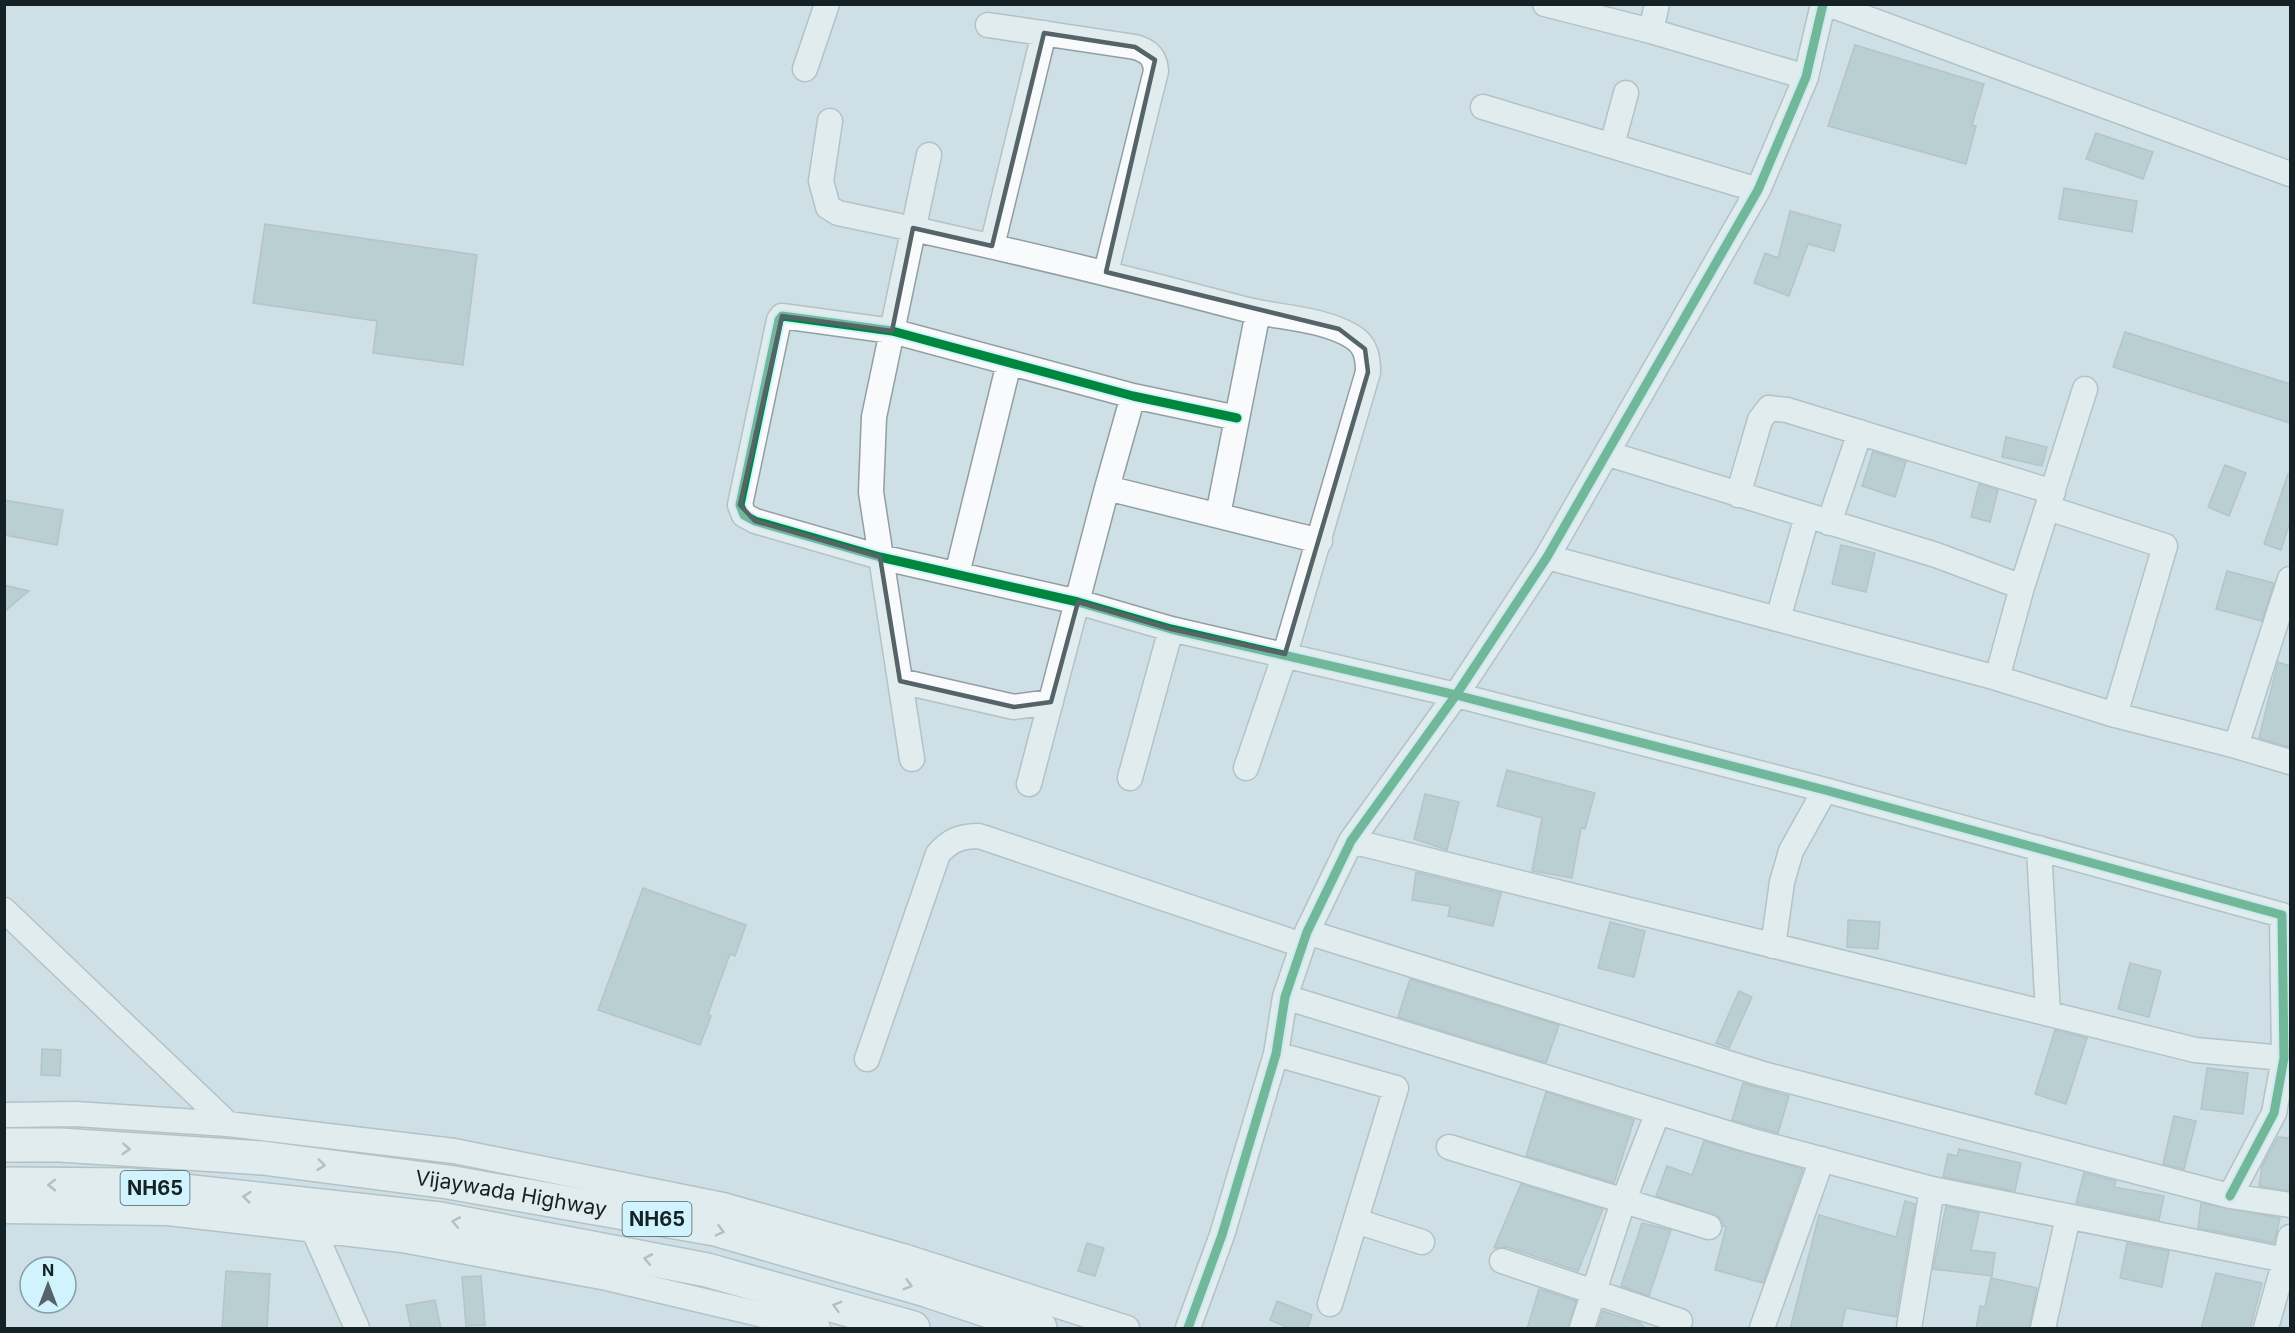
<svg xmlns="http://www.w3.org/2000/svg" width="2295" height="1333" font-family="Inter,sans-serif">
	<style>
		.building { fill: #a0bab9; stroke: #95a3a5; stroke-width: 1.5 }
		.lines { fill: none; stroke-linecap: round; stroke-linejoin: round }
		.minor-casing { stroke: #919fa3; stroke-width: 27 }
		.highway-casing { stroke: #919fa3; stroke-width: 36 }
		.minor { stroke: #f8fafb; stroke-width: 24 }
		.highway { stroke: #f8fafb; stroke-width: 33 }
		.cycleway-casing { stroke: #d0f3fd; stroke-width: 13 }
		.cycleway { stroke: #00873e; stroke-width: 9 }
		.oneway { stroke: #91989b }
		.marked { fill: none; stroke: #556469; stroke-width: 4.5; stroke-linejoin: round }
		.labels { text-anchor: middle; stroke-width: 4.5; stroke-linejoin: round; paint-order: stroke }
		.shield { fill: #d0f3fd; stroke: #4c6066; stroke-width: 1.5 }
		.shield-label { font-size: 20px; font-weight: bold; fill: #142125 }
		.street-label { font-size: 21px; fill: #142125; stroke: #d0f3fd }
	</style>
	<rect width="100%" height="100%" fill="#cee0e6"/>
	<path class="building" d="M1855 45 1984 84 1972 125 1976 126 1966 164 1828 126Z
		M2096 133 2153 152 2143 179 2086 159Z
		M2064 188 2137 201 2132 232 2059 219Z
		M1790 211 1841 225 1834 251 1808 244 1789 296 1754 283 1765 253 1778 258Z
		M265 224 477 255 463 365 373 353 377 321 253 303Z
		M2125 332 2290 384V423L2113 367Z
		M2006 437 2047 447 2042 466 2002 457Z
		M1873 451 1906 462 1895 497 1862 486Z
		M2225 465 2246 473 2229 516 2208 507Z
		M2288 474 2290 475V522L2281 550 2264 544Z
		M1979 484 1998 490 1990 522 1971 517Z
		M4 500 63 510 57 545 4 535Z
		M1841 545 1875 553 1866 592 1832 584Z
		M2227 571 2274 583 2262 621 2216 609Z
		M4 585 29 591 4 612Z
		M2278 662 2290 666V747L2259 738Z
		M1507 770 1595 793 1585 829 1581 828 1572 878 1532 871 1542 818 1497 806Z
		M1425 794 1459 802 1447 850 1414 839Z
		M1416 872 1501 893 1493 926 1448 916 1450 906 1412 900Z
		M643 888 746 925 735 956 730 954 708 1014 711 1016 700 1045 598 1010Z
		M1848 920 1880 922 1878 949 1847 947Z
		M1610 922 1645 931 1634 977 1598 968Z
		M2130 963 2161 971 2149 1017 2118 1009Z
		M1410 979 1559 1025 1546 1063 1398 1017Z
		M1739 991 1752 997 1729 1048 1716 1043Z
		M2055 1030 2087 1038 2066 1104 2035 1094Z
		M42 1049 61 1050 60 1076 41 1075Z
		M2207 1068 2248 1073 2243 1114 2201 1109Z
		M1743 1083 1789 1096 1778 1133 1732 1120Z
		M1546 1092 1634 1120 1614 1183 1526 1156Z
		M2174 1116 2196 1121 2184 1169 2163 1164Z
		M2278 1137 2290 1138V1191L2259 1186 2262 1166Z
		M1704 1141 1803 1169 1763 1283 1715 1270 1726 1227 1723 1226 1719 1217 1656 1196 1667 1166 1692 1175Z
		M1959 1149 2021 1163 2015 1191 1943 1177 1948 1154 1957 1156Z
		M2084 1173 2116 1181 2114 1187 2164 1196 2159 1220 2076 1203Z
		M1521 1184 1603 1209 1578 1271 1507 1247 1494 1248Z
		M1905 1201 1915 1204 1896 1317 1846 1308 1841 1329H1790L1819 1215 1896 1237Z
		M2201 1203 2280 1218 2274 1243 2198 1228Z
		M1946 1206 1979 1213 1971 1250 1995 1253 1992 1276 1933 1269Z
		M1642 1223 1671 1230 1649 1296 1621 1286Z
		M1087 1243 1104 1248 1095 1276 1078 1271Z
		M2127 1243 2169 1251 2162 1287 2120 1278Z
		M226 1271 270 1274 267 1329H222Z
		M2216 1273 2262 1283 2250 1329H2201Z
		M481 1276 485 1325 466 1326 462 1277Z
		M1991 1278 2037 1288 2029 1329H1976L1980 1306 1985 1307Z
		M1539 1289 1576 1301 1568 1329H1527Z
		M435 1300 441 1329H411L406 1305Z
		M1277 1301 1312 1315 1307 1329H1291L1270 1320Z
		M1603 1311 1640 1323 1646 1329H1597Z"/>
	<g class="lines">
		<g class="minor-casing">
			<path id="minor" d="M1545 4 1651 31 1806 77
				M1828 4 2290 174
				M988 25 1135 47C1149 51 1155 57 1156 71L1106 272
				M1651 31 1657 4
				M805 69 827 4
				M1483 107 1758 190
				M830 121 821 181 828 207 838 213C974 241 1109 273 1244 309 1279 318 1322 318 1353 337 1366 345 1368 358 1368 372L1285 654 1246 768
				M1612 145 1626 93
				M992 246 1044 33
				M1133 396 1107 488 1320 541
				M1237 418 1133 396 892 331 782 316 779 320 740 505 744 515 755 521 880 557 1078 602 1171 629 1456 695 1825 790 2282 915 2284 1058 2274 1113 2230 1196
				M1609 454 1936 555 2022 587
				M1738 495 1760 420 1769 408 1787 410 2053 492
				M2048 508 2165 546 2115 715
				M1218 515 1258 312
				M1829 523 1860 432
				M1547 557 1997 678 2115 715 2236 746 2290 579
				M957 574 1009 363
				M1778 619 1807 516
				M1997 678 2022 587 2085 389
				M900 681 1014 707 1051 702
				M2236 746 2290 762
				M912 759 871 492 874 417 929 155
				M1130 778 1171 629
				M1029 784 1107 488
				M1351 841 2195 1050 2284 1058 2290 1070
				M2039 848 2048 1014
				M4 910 228 1124
				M1307 932 1763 1074 2230 1196 2290 1205
				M1773 946 1782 882 1791 851 1825 790
				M1285 997 1749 1140 1932 1189 2285 1260 2266 1328
				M1276 1054 1396 1088 1330 1304
				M867 1059 938 854C950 840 961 836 979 836L1302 945
				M4 1115 75 1114 228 1124 454 1151 723 1205 903 1256 1127 1328
				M1449 1147 1709 1227
				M4 1211 168 1213 402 1240 607 1278 818 1328
				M1356 1221 1422 1242
				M313 1229 357 1328
				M2285 1260 2290 1237
				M1502 1261 1680 1321
				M1188 1328 1222 1235 1276 1054 1285 997 1307 932 1351 841 1456 695 1547 557 1758 190 1806 77 1823 4
				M1582 1328 1623 1202 1658 1112
				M1762 1328 1822 1159
				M1909 1328 1932 1189
				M2043 1328 2068 1217"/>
		</g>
		<g class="highway-casing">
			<g id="highway">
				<path id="s1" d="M4 1145H60L263 1158 448 1182 715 1229 926 1290 1040 1328"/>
				<path d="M4 1184 129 1185 440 1219 707 1270 913 1328"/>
			</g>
		</g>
		<use href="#minor" class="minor"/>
		<use href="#highway" class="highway"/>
		<g class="cycleway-casing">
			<path id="cycleway" d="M1237 418 1133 396 892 331 782 316 779 320 740 505 744 515 755 521 880 557 1078 602 1171 629 1456 695 1825 790 2282 915 2284 1058 2274 1113 2230 1196
				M1188 1328 1222 1235 1276 1054 1285 997 1307 932 1351 841 1456 695 1547 557 1758 190 1806 77 1823 4"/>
		</g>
		<use href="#cycleway" class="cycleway"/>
	</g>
	<defs><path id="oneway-chevron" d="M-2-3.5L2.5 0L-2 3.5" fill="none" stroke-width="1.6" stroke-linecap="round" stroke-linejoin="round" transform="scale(1.5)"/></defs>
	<g class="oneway">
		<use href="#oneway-chevron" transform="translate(126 1149) rotate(4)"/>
		<use href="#oneway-chevron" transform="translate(321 1165) rotate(7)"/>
		<use href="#oneway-chevron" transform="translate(52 1185) rotate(-180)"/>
		<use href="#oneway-chevron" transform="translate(247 1197) rotate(-174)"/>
		<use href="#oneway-chevron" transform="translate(456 1222) rotate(-169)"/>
		<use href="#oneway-chevron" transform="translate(720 1231) rotate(15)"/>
		<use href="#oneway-chevron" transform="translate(648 1259) rotate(-169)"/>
		<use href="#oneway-chevron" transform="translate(908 1285) rotate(16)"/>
		<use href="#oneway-chevron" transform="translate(837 1306) rotate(-164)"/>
	</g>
	<path d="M0 0H2295V1333H0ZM1044 33 1135 47 1155 60 1106 272 1339 329 1365 349 1368 372 1285 654 1171 629 1078 602 1051 702 1014 707 900 681 880 557 755 521 740 505 782 316 892 331 913 228 992 246Z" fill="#cee0e6" fill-opacity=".55" fill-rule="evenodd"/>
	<path class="marked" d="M1044 33 1135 47 1155 60 1106 272 1339 329 1365 349 1368 372 1285 654 1171 629 1078 602 1051 702 1014 707 900 681 880 557 755 521 740 505 782 316 892 331 913 228 992 246Z"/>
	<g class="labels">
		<g class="shield">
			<rect x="120.5" y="1171" width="69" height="34" rx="4.5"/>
			<rect x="622.5" y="1202" width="69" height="34" rx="4.5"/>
		</g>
		<g class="shield-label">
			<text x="155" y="1195">NH65</text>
			<text x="657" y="1226">NH65</text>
		</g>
		<g class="street-label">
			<text dy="7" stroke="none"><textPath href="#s1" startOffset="510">Vijaywada Highway</textPath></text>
		</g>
	</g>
	<rect width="2295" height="1333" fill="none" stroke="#142125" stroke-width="12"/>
	<g transform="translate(48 1285)"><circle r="28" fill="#d0f3fd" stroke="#859fa7" stroke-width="1.5"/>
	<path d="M0-4.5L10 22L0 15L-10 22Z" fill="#556469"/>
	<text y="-9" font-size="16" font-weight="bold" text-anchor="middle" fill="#142125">N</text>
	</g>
</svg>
